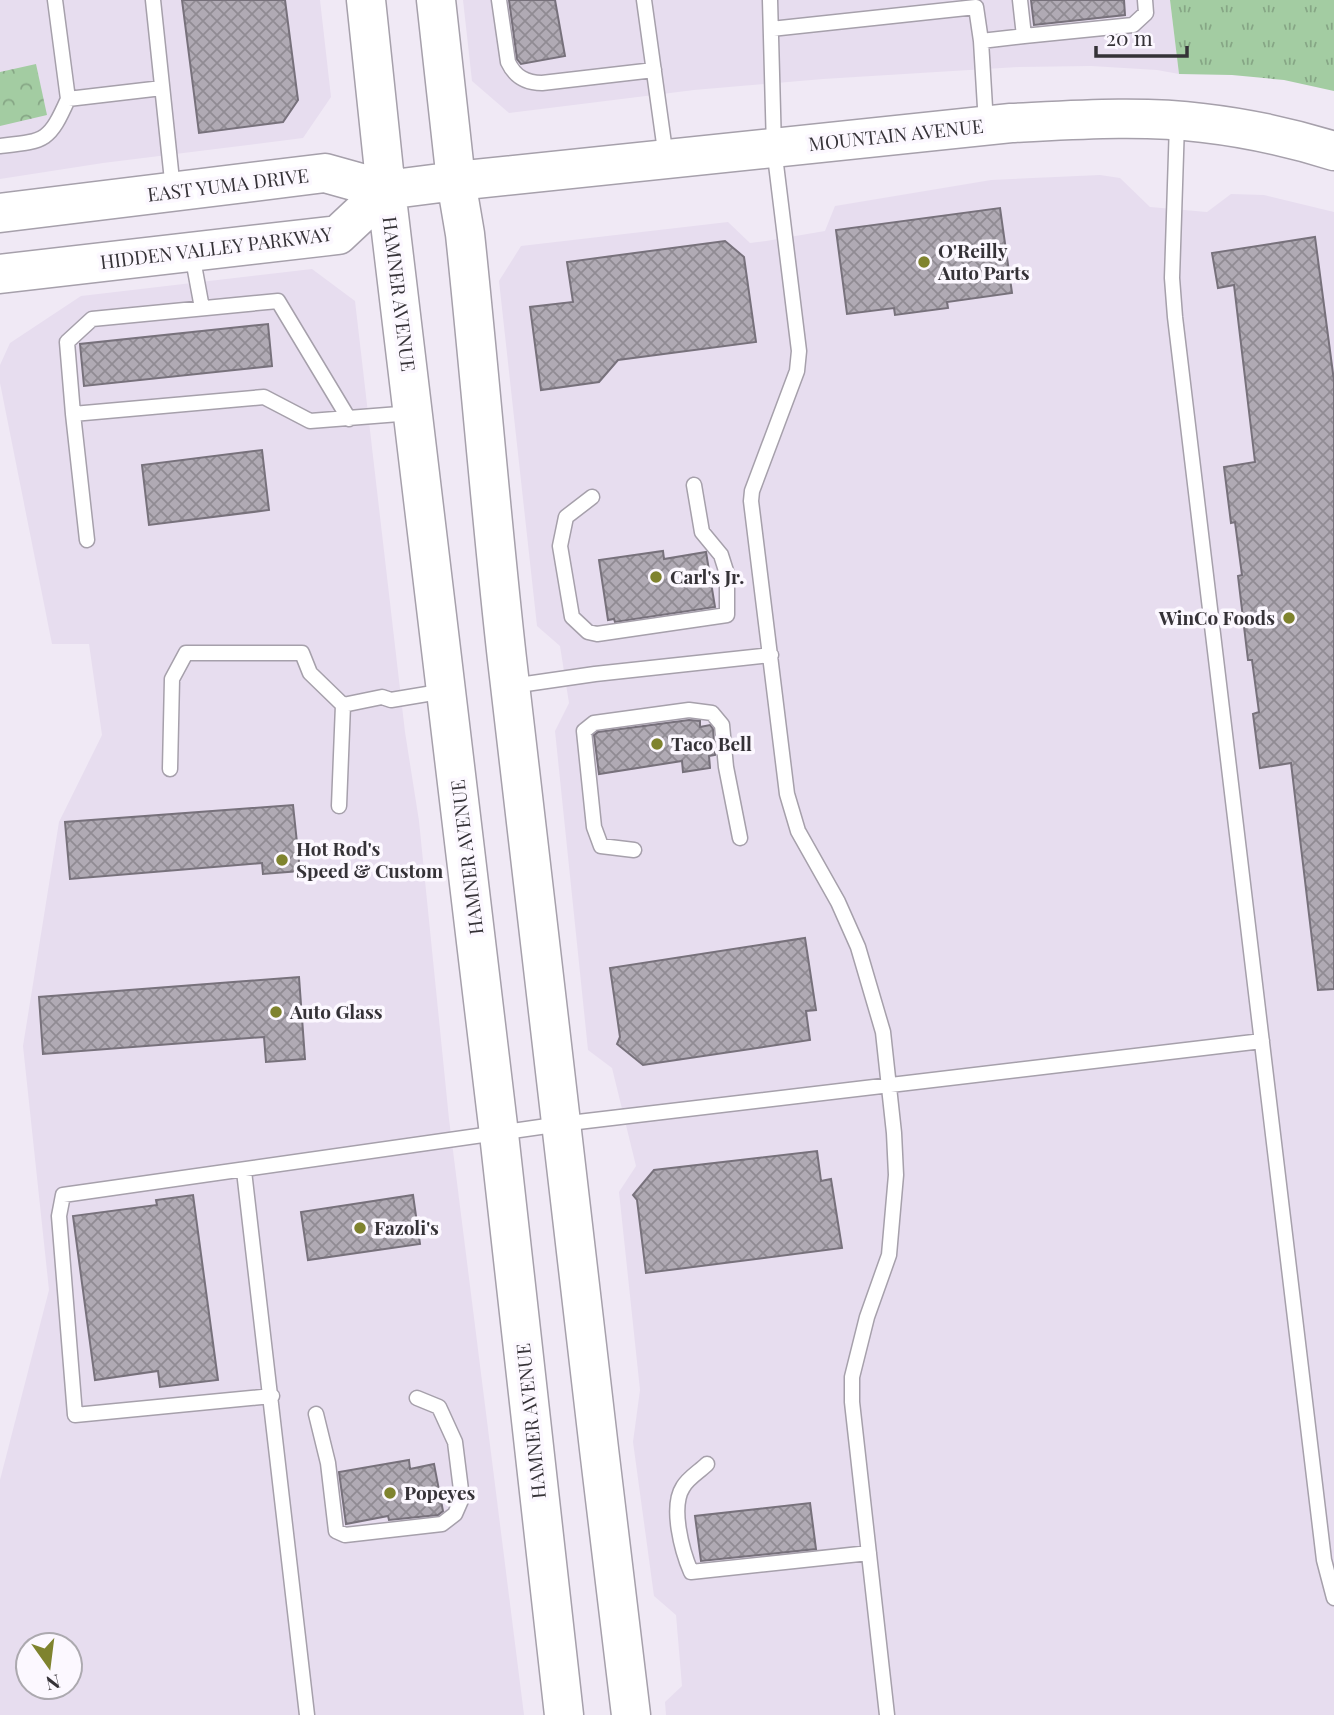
<svg xmlns="http://www.w3.org/2000/svg" width="1334" height="1715" font-family="'Playfair Display',serif">
	<style>
		.built { fill: #e7ddef; fill-rule: evenodd }
		.grass { fill: url(#grass-tufts) }
		.park { fill: url(#park-crowns) }
		.building { fill: url(#building-cross-hatch); stroke: #77717b; stroke-width: 2 }
		.lines { fill: none; stroke-linecap: round; stroke-linejoin: round }
		.lane-casing { stroke: #a6a0ab; stroke-width: 17 }
		.secondary-casing { stroke: #a6a0ab; stroke-width: 41 }
		.primary-casing { stroke: #a6a0ab; stroke-width: 41 }
		.lane { stroke: #fff; stroke-width: 14 }
		.secondary { stroke: #fff; stroke-width: 38 }
		.primary { stroke: #fff; stroke-width: 38 }
		.poi-dot { fill: #7f832e; stroke: #fcf8ff; stroke-width: 2.5 }
		.labels { text-anchor: middle; stroke-width: 7; stroke-linejoin: round; paint-order: stroke }
		.street-label { font-size: 19px; fill: #353237; stroke: #fcf8ff }
		.poi-label { font-size: 19px; font-weight: bold; fill: #353237; stroke: #fcf8ff; text-anchor: start }
	</style>
	<defs>
		<pattern id="grass-tufts" width="24" height="20" patternUnits="userSpaceOnUse" patternTransform="scale(1.75)"><rect width="24" height="20" fill="#a3cca2"/><path d="M3 7l-1-3M5 7V3M7 7l1-3M15 17l-1-3M17 17v-4M19 17l1-3" fill="none" stroke="#86a685"/></pattern>
		<pattern id="park-crowns" width="20" height="18" patternUnits="userSpaceOnUse" patternTransform="scale(1.75)"><rect width="20" height="18" fill="#a3cca2"/><path d="M2 6a3 3 0 1 1 6 0M12 15a3 3 0 1 1 6 0" fill="none" stroke="#86a685"/></pattern>
		<pattern id="building-cross-hatch" width="8" height="8" patternUnits="userSpaceOnUse" patternTransform="scale(1.75)"><rect width="8" height="8" fill="#b0aab4"/><path d="M0 0l8 8M0 8l8-8" fill="none" stroke="#908b93"/></pattern>
	</defs>
	<rect width="100%" height="100%" fill="#f0e9f5"/>
	<path class="built" d="M0 0H320L331 97 303 138 103 163 0 179Z
		M463 0H1170L1179 74 1157 70 1091 66 1019 67 823 79 694 90 509 113 472 81Z
		M1100 175 1120 178 1150 207 1207 212 1231 194 1264 195 1334 212V1715H666L665 1702 682 1686 676 1615 654 1596 633 1442 640 1390 619 1192 636 1166 612 1068 588 1050 555 731 569 703 560 646 537 626 499 281 521 246 728 222 750 243 766 241 825 231 835 206 991 180Z
		M312 269 355 301 405 732 419 821 449 1119 524 1715H0V1480L49 1290 23 1046 59 822 102 735 89 644H52L0 383V365L10 343 81 296ZM28 1645H70V1687H28Z"/>
	<path class="grass" d="M1170 0H1334V91L1284 80 1232 75 1179 74Z"/>
	<path class="park" d="M36 64 47 115 0 126V72Z"/>
	<path class="building" d="M182 0H285L298 100 283 122 199 133Z
		M509 0H555L565 56 521 64 517 59Z
		M1031 0H1124L1125 15 1034 25Z
		M1000 208 1012 293 947 302 948 308 895 315 894 308 847 314 836 230Z
		M1315 237 1334 381V989L1318 990 1291 763 1260 768 1253 714 1259 712 1252 660H1248L1238 576 1242 575 1235 522 1231 523 1224 467 1255 462 1234 285 1218 288 1212 253Z
		M725 241 744 257 756 342 618 360 599 382 541 390 530 307 573 302 567 262Z
		M268 324 272 366 84 386 80 344Z
		M262 450 269 510 149 525 142 465Z
		M663 551 664 559 706 552 715 607 615 622 614 619 608 620 599 560Z
		M689 720 700 721V727L710 725 713 729 715 755 709 756 710 768 683 772 682 761 599 774 594 735 598 732Z
		M293 805 300 871 263 874 262 863 70 879 65 822Z
		M805 938 816 1010 806 1011 810 1040 643 1065 617 1044 620 1037 610 968Z
		M299 977 305 1059 266 1062 264 1037 43 1054 39 997Z
		M817 1151 821 1181 831 1179 842 1248 646 1273 637 1200 633 1195 654 1170Z
		M193 1195 218 1380 160 1387 158 1371 95 1380 73 1216 157 1205 156 1200Z
		M413 1195 420 1244 308 1260 301 1212Z
		M409 1460 410 1469 434 1464 443 1511 438 1515 389 1520 388 1516 346 1524 339 1472Z
		M810 1503 816 1549 701 1561 695 1516Z"/>
	<g class="lines">
		<g class="lane-casing">
			<path id="lane" d="M55 0 68 99 162 88
				M153 0 173 190
				M499 0 508 62C515 77 526 83 542 83L654 70
				M644 0 666 158
				M770 0 774 148 799 351 797 371 752 491 751 501 787 794 798 831 838 902 858 947 883 1032 894 1133 896 1175 889 1255 867 1317 852 1377V1402L887 1715
				M771 29 976 7 981 41
				M1024 36 1133 25 1146 13 1145 0
				M1177 123 1172 278 1175 317 1324 1560 1334 1598
				M986 124 981 41 1024 36 1020 0
				M0 146C45 141 49 142 68 99
				M192 254 202 308
				M73 414 87 540
				M349 419 278 301 92 319 67 342 73 414 264 397 310 421 412 413
				M592 497 566 517 560 546 572 617 588 632 597 634 727 615V574L721 555 702 532 694 485
				M512 686 595 674 771 655
				M170 769 172 679 186 653H302L310 673 343 705
				M339 806 343 705 382 697 391 700 445 691
				M634 850 601 846 594 827 584 731 594 723 689 710 712 713 722 725 726 767 740 838
				M244 1171 307 1715
				M272 1396 75 1415 59 1216 63 1195 561 1124 1262 1041
				M316 1414 328 1463 336 1531 345 1535 442 1524 455 1514 462 1498 455 1442 439 1407 417 1398
				M707 1464C700 1471 688 1478 683 1487 670 1507 682 1551 691 1572L869 1553"/>
		</g>
		<g class="secondary-casing">
			<path id="secondary" d="M456 181 1011 123C1073 120 1142 115 1203 123 1247 128 1292 138 1334 151"/>
		</g>
		<g class="primary-casing">
			<path id="primary" d="M366 0 386 190 499 1134 564 1715
				M436 0 456 181 465 234C480 375 491 517 507 659 545 1011 589 1363 631 1715
				M0 213 325 173 386 190
				M0 274 338 235 386 190 456 181"/>
		</g>
		<use href="#lane" class="lane"/>
		<use href="#secondary" class="secondary"/>
		<use href="#primary" class="primary"/>
	</g>
	<g class="poi-dot">
		<circle cx="924" cy="262" r="7"/>
		<circle cx="656" cy="577" r="7"/>
		<circle cx="1289" cy="618" r="7"/>
		<circle cx="657" cy="744" r="7"/>
		<circle cx="282" cy="860" r="7"/>
		<circle cx="276" cy="1012" r="7"/>
		<circle cx="360" cy="1228" r="7"/>
		<circle cx="390" cy="1493" r="7"/>
	</g>
	<g class="labels">
		<g class="street-label">
			<text transform="translate(896 135) rotate(-6)" y="7">MOUNTAIN AVENUE</text>
			<text transform="translate(228 185) rotate(-7)" y="7">EAST YUMA DRIVE</text>
			<text transform="translate(216 248) rotate(-7)" y="7">HIDDEN VALLEY PARKWAY</text>
			<text transform="translate(399 294) rotate(83)" y="7">HAMNER AVENUE</text>
			<text transform="translate(467 857) rotate(-97)" y="7">HAMNER AVENUE</text>
			<text transform="translate(531 1421) rotate(-96)" y="7">HAMNER AVENUE</text>
		</g>
		<g class="poi-label">
			<text x="938" y="258">O'Reilly<tspan x="938" dy="22">Auto Parts</tspan></text>
			<text x="670" y="584">Carl's Jr.</text>
			<text x="1275" y="625" text-anchor="end">WinCo Foods</text>
			<text x="671" y="751">Taco Bell</text>
			<text x="296" y="856">Hot Rod's<tspan x="296" dy="22">Speed &amp; Custom</tspan></text>
			<text x="290" y="1019">Auto Glass</text>
			<text x="374" y="1235">Fazoli's</text>
			<text x="404" y="1500">Popeyes</text>
		</g>
	</g>
	<g transform="translate(49 1666) rotate(166)"><circle r="33" fill="#fcf8ff" stroke="#aca9af" stroke-width="2"/>
	<path d="M0-5L12 26L0 18L-12 26Z" fill="#7f832e"/>
	<text y="-10" font-size="19" font-weight="bold" text-anchor="middle" fill="#353237">N</text>
	</g>
	<path d="M1096 46v10h91v-10" fill="none" stroke="#353237" stroke-width="3.5"/>
	<text x="1106" y="46" font-size="21" fill="#353237" stroke="#fcf8ff" stroke-width="5" paint-order="stroke">20 m</text>
</svg>
